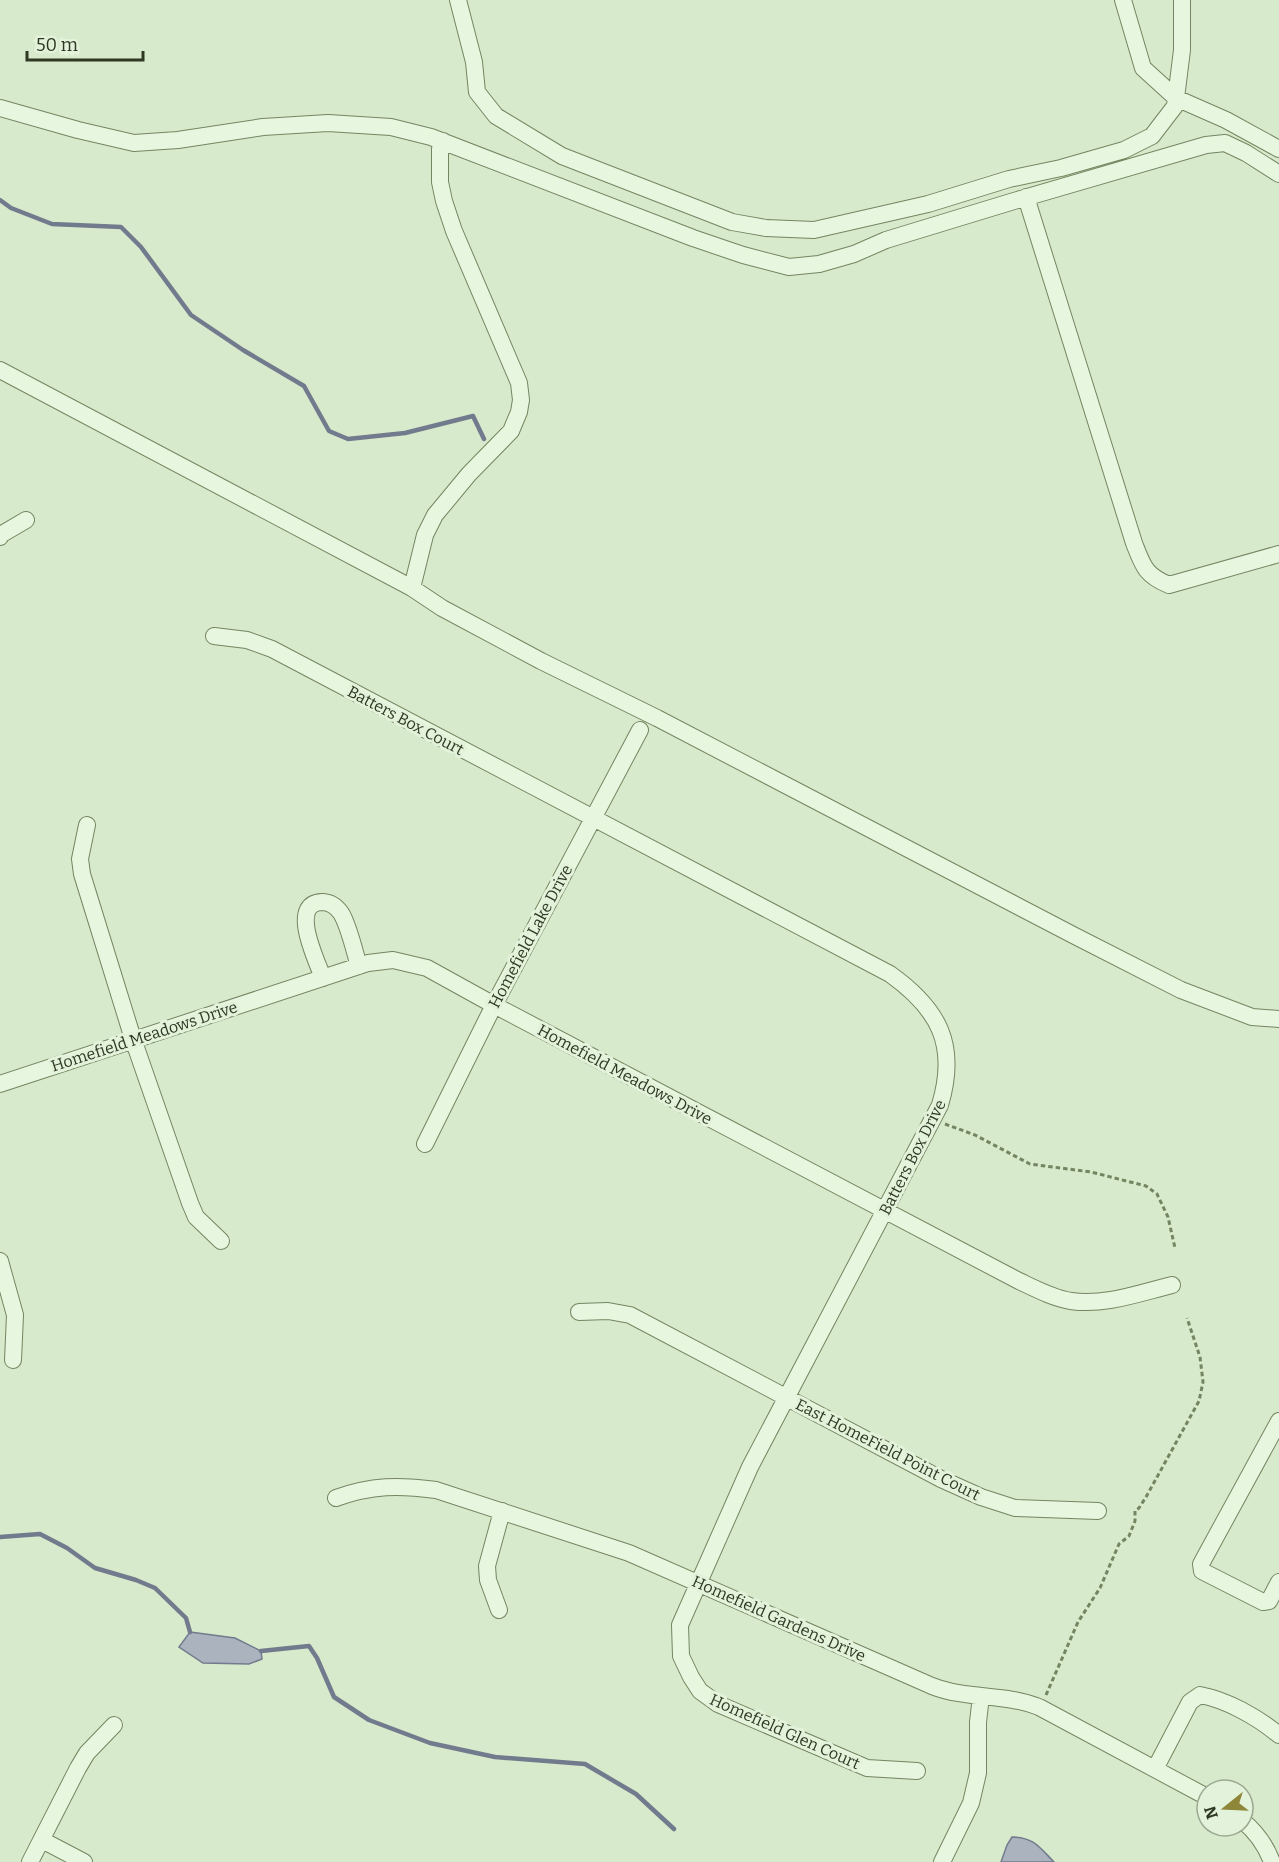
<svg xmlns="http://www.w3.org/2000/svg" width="1279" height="1862" font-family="Bitter,serif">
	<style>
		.water { fill: #abb3bf; stroke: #727b8d; stroke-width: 1.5 }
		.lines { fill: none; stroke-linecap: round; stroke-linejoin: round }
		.stream { stroke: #727b8d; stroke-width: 4.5 }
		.minor-casing { stroke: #758561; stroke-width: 18 }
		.path { stroke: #758561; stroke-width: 3; stroke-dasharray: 4.5 3; stroke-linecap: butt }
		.minor { stroke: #e7f6de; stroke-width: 16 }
		.labels { text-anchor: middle; stroke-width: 6; stroke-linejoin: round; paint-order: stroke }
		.street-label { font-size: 16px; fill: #2f3823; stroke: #e3f2da }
	</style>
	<rect width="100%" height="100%" fill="#d7eacb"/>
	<path class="water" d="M190 1632 235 1638 261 1651 262 1659 249 1664 203 1663 179 1647Z
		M1012 1837C1034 1837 1040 1848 1054 1862H1001L1007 1845Z"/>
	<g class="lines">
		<path class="stream" d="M0 200 11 208 52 224 121 227 141 247 191 315 243 350 304 386 329 431 348 439 405 433 473 416 484 439
			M0 1537 40 1534 67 1548 95 1568 136 1580 155 1588 186 1618 190 1632
			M261 1651 309 1646 317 1658 334 1697 369 1720 430 1743 495 1757 585 1764 636 1794 674 1829"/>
		<g class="minor-casing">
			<path id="minor" d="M458 0 474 62 477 92 496 116 562 156 732 222 766 228 814 230 928 204 1009 179 1061 168 1124 150 1152 136 1175 106 1182 50V0
				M1123 0 1143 68 1176 98 1226 120 1279 149
				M0 108 78 130 134 143 178 140 263 127 328 123 391 127 431 137 693 238 743 255 789 267 819 264 854 254 886 240 1014 201 1206 145 1225 143 1246 153 1279 174
				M1026 197 1134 543C1143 566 1145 575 1169 585L1279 554
				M0 370 412 588 442 608 541 661 657 718 1075 936 1181 990 1252 1017 1279 1019
				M0 537 2 534 26 520
				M412 588 425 535 435 515 469 474 511 431 519 412 521 400 519 383 454 231 444 201 440 182V149L443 141
				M214 636 247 640 272 649 890 974C939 1009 958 1045 940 1105L750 1467 680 1625 681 1656 691 1677 700 1691 718 1704 867 1768 917 1771
				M87 825 80 859 82 874 133 1039 190 1203 196 1217 221 1241
				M323 978C317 961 288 903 322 902 330 902 336 906 341 913 349 926 354 950 359 966
				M0 1084 368 963 393 960 427 968 494 1005 1019 1281C1036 1289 1053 1298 1071 1301 1105 1306 1139 1293 1172 1285
				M425 1144 494 1005 640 730
				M0 1261 15 1315 13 1360
				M579 1312 608 1311 630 1315 941 1479 981 1497 1015 1508 1098 1511
				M1279 1421 1201 1564 1202 1571 1263 1602 1269 1601 1279 1582
				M336 1498C372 1485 399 1485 436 1490L629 1553 932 1686C968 1700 1004 1693 1039 1707L1207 1797
				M499 1610 488 1580 487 1566 502 1511
				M1155 1769 1190 1702 1200 1695C1227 1700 1257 1717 1279 1735
				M1243 1821C1256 1832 1266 1846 1272 1862
				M42 1840 84 1862
				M30 1862 78 1768 87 1753 114 1725
				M942 1862 971 1803 978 1773V1722L981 1696"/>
		</g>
		<path class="path" d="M945 1124 975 1135 1030 1164 1091 1172 1146 1186 1157 1194 1168 1217 1175 1248
			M1046 1695 1078 1622 1100 1588 1119 1544 1129 1536 1135 1521V1511L1139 1508 1146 1497 1199 1401 1203 1382 1200 1357 1187 1318"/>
		<use href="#minor" class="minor"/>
	</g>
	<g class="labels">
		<g class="street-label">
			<text transform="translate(406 720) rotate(28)" y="6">Batters Box Court</text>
			<text transform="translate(530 936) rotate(-62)" y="6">Homefield Lake Drive</text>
			<text transform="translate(144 1036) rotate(-18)" y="6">Homefield Meadows Drive</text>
			<text transform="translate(625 1074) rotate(28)" y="6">Homefield Meadows Drive</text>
			<text transform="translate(912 1157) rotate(-63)" y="6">Batters Box Drive</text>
			<text transform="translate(888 1449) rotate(27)" y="6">East HomeField Point Court</text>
			<text transform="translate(779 1618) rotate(24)" y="6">Homefield Gardens Drive</text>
			<text transform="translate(785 1731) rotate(24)" y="6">Homefield Glen Court</text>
		</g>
	</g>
	<g transform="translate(1225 1808) rotate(252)"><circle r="28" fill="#e3f2da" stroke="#9ba891" stroke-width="1.5"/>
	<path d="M0-4.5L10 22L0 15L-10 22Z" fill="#8e8638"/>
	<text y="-9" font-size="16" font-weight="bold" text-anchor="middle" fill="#2f3823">N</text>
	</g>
	<path d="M27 51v9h116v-9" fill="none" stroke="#2f3823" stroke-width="3"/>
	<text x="36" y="51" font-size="18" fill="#2f3823" stroke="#e3f2da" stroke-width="4.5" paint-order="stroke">50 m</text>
</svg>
